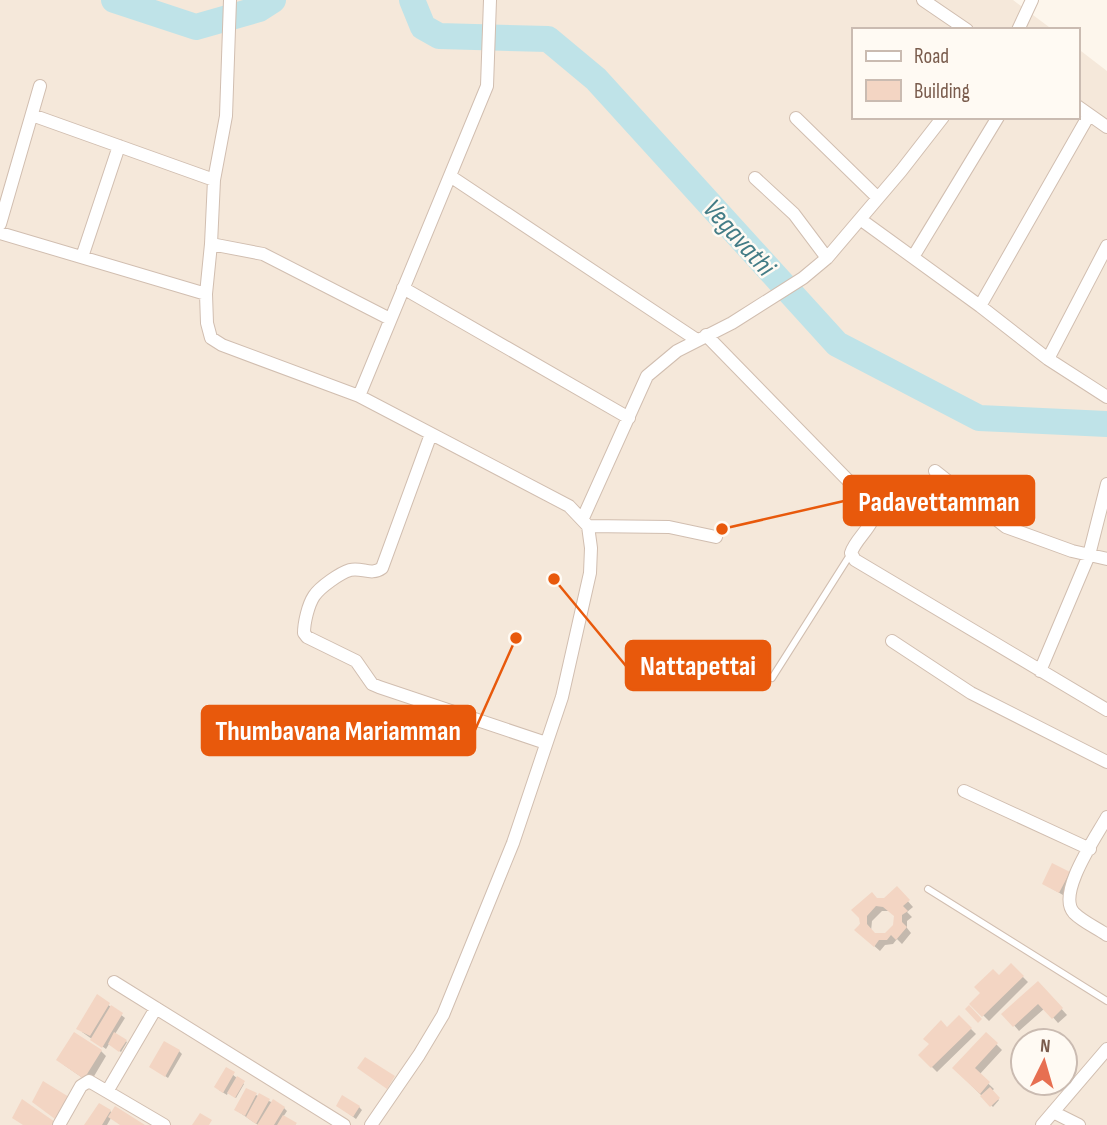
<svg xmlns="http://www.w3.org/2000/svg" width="1107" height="1125" font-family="'Sofia Sans Condensed',sans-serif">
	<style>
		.residential { fill: #f5e8da; fill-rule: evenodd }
		.shadow { fill: #0003; fill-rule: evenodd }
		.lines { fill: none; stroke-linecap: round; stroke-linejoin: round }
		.river { stroke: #bfe3e8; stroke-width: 26 }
		.building { fill: #f3d5c3; fill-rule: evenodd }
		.lane-casing { stroke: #d1beb0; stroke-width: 8 }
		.street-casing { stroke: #d1beb0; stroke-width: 14 }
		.lane { stroke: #fff; stroke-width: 6 }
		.street { stroke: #fff; stroke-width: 12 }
		.labels { text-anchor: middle; stroke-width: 5; stroke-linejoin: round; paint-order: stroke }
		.water-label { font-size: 28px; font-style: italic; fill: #437c86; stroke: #fffaf3 }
		.leader { fill: none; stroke: #e8590c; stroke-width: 2.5 }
		.callout-dot { fill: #e8590c; stroke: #fffaf3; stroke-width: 2.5 }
		.callout { fill: #e8590c; stroke: #e8590c; stroke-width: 2.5 }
		.callout-label { font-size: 28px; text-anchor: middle; font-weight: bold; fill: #fff }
	</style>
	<rect width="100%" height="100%" fill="#fdf6ec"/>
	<path class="residential" d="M0 0H1013L1053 30H853V117H1077V48L1107 71V1125H0ZM1023 1041H1065V1083H1023Z"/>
	<path class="shadow" d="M1069 874 1072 877 1063 895 1044 884Z
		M897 889 913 907 907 912 912 917 907 921V928L911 933 902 944 897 939 893 944 885 945 880 951 856 930 877 900H884ZM882 911H890L896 916 895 926 886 935H875L871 931 872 921Z
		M1011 965 1028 982 989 1021 972 1004Z
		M1038 983 1067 1015 1058 1023 1045 1008 1019 1031 1004 1014Z
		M98 997 125 1018 115 1034 127 1042 121 1052 109 1044 106 1049 82 1032Z
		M959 1017 976 1034 937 1072 920 1055Z
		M986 1034 1002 1050 979 1075 994 1089 991 1092 999 1100 993 1107 954 1068Z
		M101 1051 106 1056 90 1083 64 1065Z
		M179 1051 182 1054 168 1078 155 1069Z
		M226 1069 244 1084 236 1098 228 1092 227 1095 219 1090Z
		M256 1095 284 1108 287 1111 283 1117 296 1125H258L236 1110Z
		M359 1107 362 1110 356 1119 341 1108Z
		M110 1111 113 1114 142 1125H121L111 1118 107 1125H86Z"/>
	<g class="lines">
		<path class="river" d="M114 0 196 27 259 9 273 0
			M412 0 423 27 439 36 548 39 596 79 837 344 979 418 1107 424"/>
	</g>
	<path class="building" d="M1052 863 1070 872 1059 893 1042 884Z
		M897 886 910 900 903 906 908 911 902 915V922L907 927 896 940 891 935 887 940H879L874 947 854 930 860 924 859 918 851 910 872 892 877 898H884ZM876 906 883 907 894 916 893 925 885 933H875L867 924V916Z
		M1011 963 1024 976 982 1017 969 1004 980 993 974 987 993 969 999 975Z
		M1038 981 1063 1008 1052 1019 1038 1004 1013 1027 1001 1014Z
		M97 994 110 1003 90 1036 76 1029Z
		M111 1005 123 1013 102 1048 90 1040Z
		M969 1005 982 1019 978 1023 965 1009Z
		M959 1015 972 1028 931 1068 918 1055 929 1044 923 1039 941 1020 947 1027Z
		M74 1032 102 1050 84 1079 56 1060Z
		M114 1032 127 1040 119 1052 108 1044Z
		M986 1032 998 1043 975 1068 990 1082 980 1094 952 1068Z
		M164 1041 180 1050 165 1077 149 1067Z
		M365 1057 395 1076 387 1089 357 1068Z
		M226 1067 235 1072 223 1093 214 1087Z
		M237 1076 245 1081 235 1098 227 1093Z
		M43 1081 69 1097 55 1119 32 1102Z
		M990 1087 1000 1098 990 1107 980 1096Z
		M246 1088 257 1093 245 1116 234 1110Z
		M259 1093 270 1099 256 1124 246 1117Z
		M342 1095 360 1106 353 1117 336 1106Z
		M22 1099 55 1122 54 1125H23L12 1118Z
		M273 1099 285 1107 274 1125H257Z
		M99 1103 111 1110 102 1125H84Z
		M115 1106 145 1125H120L108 1117Z
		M200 1113 212 1120 209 1125H192Z
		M283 1115 297 1123 295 1125H277Z"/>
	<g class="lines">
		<g class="lane-casing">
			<path id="lane" d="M772 678 850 555
				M928 889 1107 1001"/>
		</g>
		<g class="street-casing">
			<path id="street" d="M230 0 226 116 214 180 211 244 206 294 207 323 211 338 222 345 359 396 569 506 588 526 591 548 590 573 562 697 513 843 443 1015 419 1055 371 1125
				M923 0 967 30
				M1018 30 1032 0
				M1077 106 1107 127
				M32 115 214 180
				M796 118 878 198
				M450 176 697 340
				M755 178 794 214 827 258
				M860 219 980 306 1089 115
				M0 224 40 86
				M0 233 206 294
				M211 244 263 254 390 319
				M82 257 119 146
				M913 257 998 117
				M403 288 629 418
				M980 306 1048 359 1107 246
				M706 335 874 507C877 525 856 537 851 553L855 560 1107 710
				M1048 359 1107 397
				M359 396 487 86 490 0
				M431 434 382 568C371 576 362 567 350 570 340 573 320 587 314 596 308 605 304 623 304 633L307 637 356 661 372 684 379 687 546 743
				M935 471 1006 527 1072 551 1107 559
				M583 518 647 376 677 351 732 323 803 278 827 258 901 171 943 117
				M588 526 669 527 716 537
				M892 641 971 693 1107 762
				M1040 671 1089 555 1107 484
				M964 791 1090 849
				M1107 817C1096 837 1056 894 1074 913 1083 922 1097 928 1107 935
				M114 982 344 1125
				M108 1090 156 1008
				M1053 1112 1079 1125
				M59 1125 81 1086 89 1081 164 1125
				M1042 1125 1107 1049"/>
		</g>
		<use href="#lane" class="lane"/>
		<use href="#street" class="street"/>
	</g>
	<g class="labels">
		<g class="water-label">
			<text transform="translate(740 237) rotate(48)" y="10">Vegavathi</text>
		</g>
	</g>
	<path class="leader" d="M722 529L844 501M554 579L626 666M516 638L475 730"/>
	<g class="callout-dot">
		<circle cx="722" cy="529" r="7"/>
		<circle cx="554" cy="579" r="7"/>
		<circle cx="516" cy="638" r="7"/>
	</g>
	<g class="callout">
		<rect x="844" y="476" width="190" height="49" rx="7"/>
		<rect x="626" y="641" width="144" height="49" rx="7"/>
		<rect x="202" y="706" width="273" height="49" rx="7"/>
	</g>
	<g class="callout-label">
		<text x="939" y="511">Padavettamman</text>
		<text x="698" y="675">Nattapettai</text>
		<text x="338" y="740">Thumbavana Mariamman</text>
	</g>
	<rect x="852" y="28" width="228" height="91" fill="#fffaf3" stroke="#cabbb1" stroke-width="2"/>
	<rect x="866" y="51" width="35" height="10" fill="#ffffff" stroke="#cabbb1" stroke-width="2"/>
	<text x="914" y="63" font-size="21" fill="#7a5c4d">Road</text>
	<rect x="866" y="80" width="35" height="21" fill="#f3d5c3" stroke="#cabbb1" stroke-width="2"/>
	<text x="914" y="98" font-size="21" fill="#7a5c4d">Building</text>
	<g transform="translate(1044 1062) rotate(5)"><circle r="33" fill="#fffaf3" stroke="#cabbb1" stroke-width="2"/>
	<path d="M0-5L12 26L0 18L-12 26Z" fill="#e76f51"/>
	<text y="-10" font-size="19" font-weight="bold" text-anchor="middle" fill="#7a5c4d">N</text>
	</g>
</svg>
